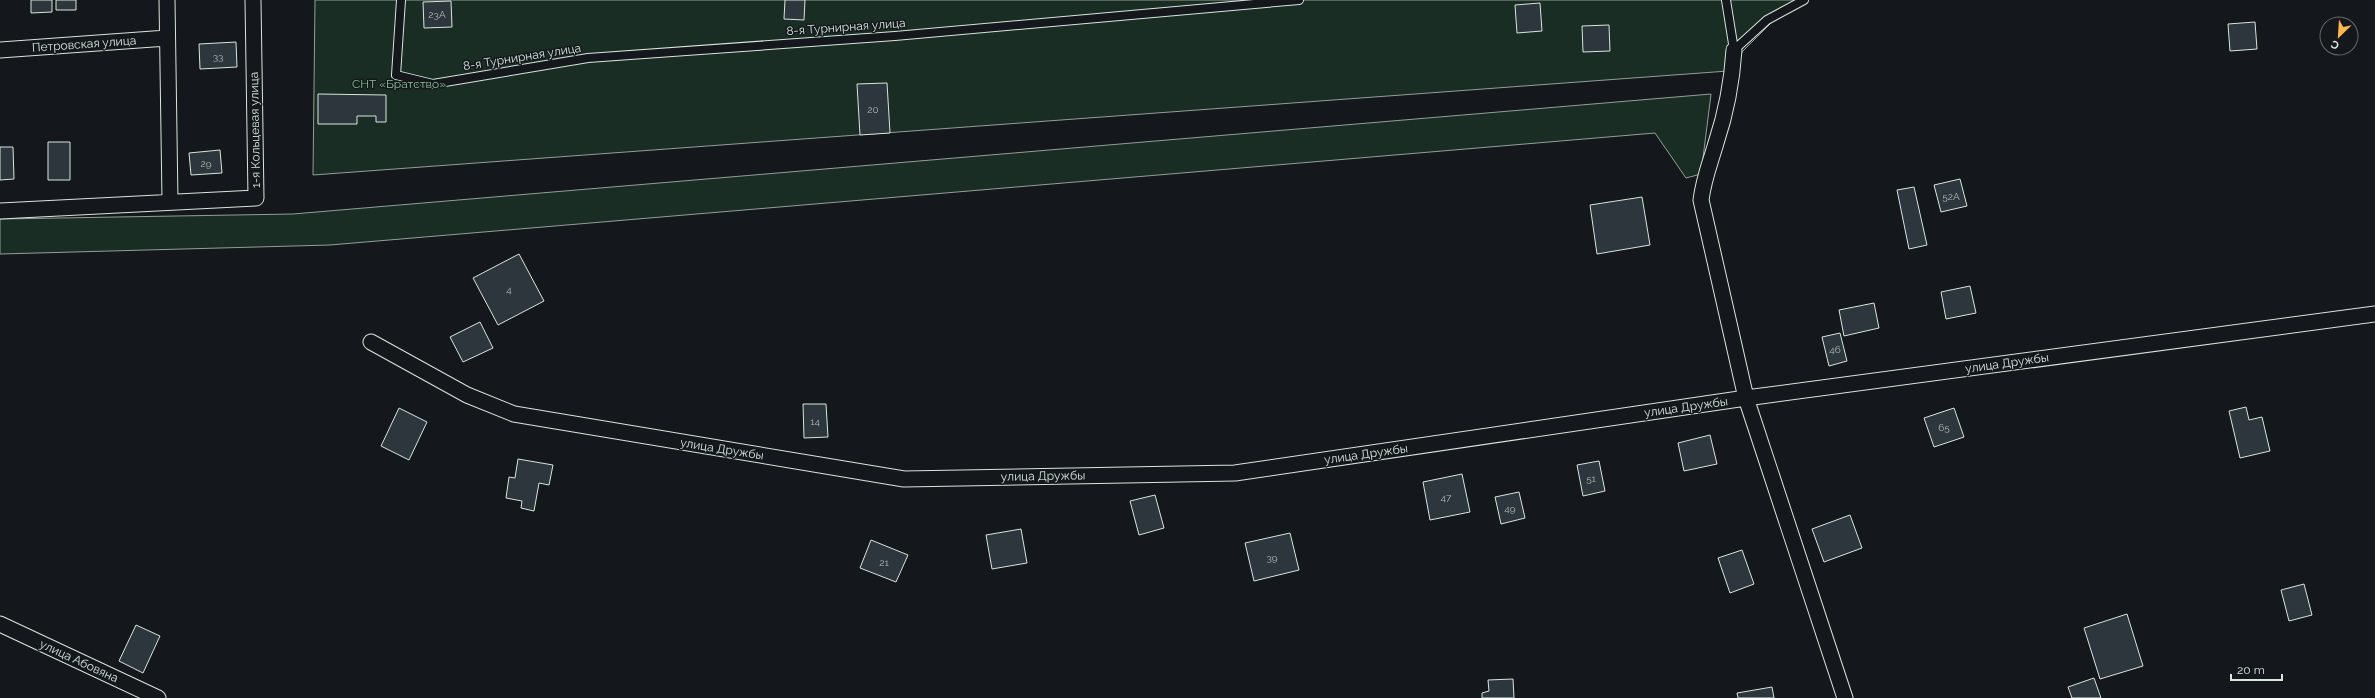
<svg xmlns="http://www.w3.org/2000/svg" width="2375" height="698" font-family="Raleway,sans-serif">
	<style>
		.green { fill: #1a2d24; stroke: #939e99 }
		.building { fill: #2c363c; stroke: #d8e6dc }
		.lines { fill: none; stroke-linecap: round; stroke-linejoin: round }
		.lane-casing { stroke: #d8e6dc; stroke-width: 10 }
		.street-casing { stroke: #d8e6dc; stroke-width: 17 }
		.lane { stroke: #14181c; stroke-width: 8 }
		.street { stroke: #14181c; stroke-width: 15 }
		.labels { text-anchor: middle; stroke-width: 3; stroke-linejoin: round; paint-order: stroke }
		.number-label { font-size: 10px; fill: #adbab4 }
		.street-label { font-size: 12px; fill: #d8e6dc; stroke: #14181c }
		.park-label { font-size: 12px; fill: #8ac095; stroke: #14181c }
	</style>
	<rect width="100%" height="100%" fill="#14181c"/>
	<path class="green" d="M315 0H1794L1743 51 1728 71 313 175Z
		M1711 94 1701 174 1686 178 1655 133 330 245 0 254V219L293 214Z"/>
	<path class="building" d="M31 0H52V12L31 13Z
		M56 0H76V10H56Z
		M785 0H805L804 20 784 19Z
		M451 1 452 27 424 28 423 2Z
		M1540 3 1542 31 1517 33 1515 5Z
		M2255 22 2257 49 2230 51 2228 24Z
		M1609 25 1610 51 1583 52 1582 26Z
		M236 42 237 67 200 69 199 44Z
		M887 83 890 133 860 135 857 84Z
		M318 94 386 95V122H376V116H357V124H318Z
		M48 142H70V180H48Z
		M0 147H13L14 179 0 180Z
		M220 150 222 173 191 175 189 153Z
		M1960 179 1967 206 1941 212 1934 185Z
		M1914 187 1927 245 1909 249 1897 190Z
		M1642 197 1650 245 1597 254 1590 205Z
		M519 254 544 301 498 325 473 278Z
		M1970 286 1976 313 1946 319 1941 292Z
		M1874 303 1879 328 1844 336 1839 310Z
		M480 322 493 348 463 362 450 337Z
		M1840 333 1847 361 1829 366 1822 337Z
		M803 404H826L828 437 804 438Z
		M2246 407 2249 420 2262 417 2270 451 2240 458 2229 411Z
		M399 408 427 422 409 460 381 446Z
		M1954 408 1964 437 1934 447 1924 418Z
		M1710 435 1717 464 1684 471 1678 443Z
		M518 459 553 465 549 485 539 483 534 511 521 508 522 501 506 498 509 477 515 478Z
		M1599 461 1605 491 1583 496 1577 465Z
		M1462 474 1470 512 1430 520 1423 482Z
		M1519 492 1525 518 1501 524 1495 497Z
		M1155 495 1164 528 1139 535 1130 501Z
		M1850 515 1862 548 1824 562 1812 529Z
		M1021 529 1027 563 992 569 986 535Z
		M1290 533 1299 570 1254 581 1245 543Z
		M871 540 908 555 896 582 860 568Z
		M1742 550 1754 584 1730 593 1718 558Z
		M2304 584 2312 615 2289 621 2281 590Z
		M2127 614 2143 666 2100 679 2084 628Z
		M136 625 160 636 143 673 119 661Z
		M2094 678 2101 698H2072L2068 687Z
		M1513 679 1514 698H1482V693L1489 691 1488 680Z
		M1772 687 1774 698H1738L1737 693Z"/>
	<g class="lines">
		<g class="lane-casing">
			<path id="lane" d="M401 0 396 75 433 84 588 58 895 36 1299 0
				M1726 0 1734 50
				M1734 50 1767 20 1804 0"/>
		</g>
		<g class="street-casing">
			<path id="street" d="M167 0 170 201
				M0 50 167 38
				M1734 50C1732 81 1726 113 1716 143 1710 164 1704 177 1701 200L1746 398 1845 698
				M0 211 256 198 253 0
				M371 342 467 395 514 414 904 479 1235 473 1746 398 2375 314
				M0 624 158 698"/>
		</g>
		<use href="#lane" class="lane"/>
		<use href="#street" class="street"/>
	</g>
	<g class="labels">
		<g class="number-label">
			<text x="437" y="18">23А</text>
			<text x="218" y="60">33</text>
			<text x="873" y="113">20</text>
			<text x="206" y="167">29</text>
			<text x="1951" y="200">52А</text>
			<text x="509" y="293">4</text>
			<text x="1835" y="353">46</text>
			<text x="815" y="425">14</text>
			<text x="1944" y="431">65</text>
			<text x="1591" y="482">51</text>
			<text x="1446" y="501">47</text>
			<text x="1510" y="512">49</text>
			<text x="1272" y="561">39</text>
			<text x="884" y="566">21</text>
		</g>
		<g class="street-label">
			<text transform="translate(846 27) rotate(-4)" y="4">8-я Турнирная улица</text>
			<text transform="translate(84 44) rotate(-4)" y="4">Петровская улица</text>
			<text transform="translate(522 57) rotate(-9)" y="4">8-я Турнирная улица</text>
			<text transform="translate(255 130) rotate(-91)" y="4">1-я Кольцевая улица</text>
			<text transform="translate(2007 363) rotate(-8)" y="4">улица Дружбы</text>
			<text transform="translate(1686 407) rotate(-8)" y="4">улица Дружбы</text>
			<text transform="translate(722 449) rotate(9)" y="4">улица Дружбы</text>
			<text transform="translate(1366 454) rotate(-8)" y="4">улица Дружбы</text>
			<text transform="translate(1043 476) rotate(-1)" y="4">улица Дружбы</text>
			<text transform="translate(79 661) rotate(25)" y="4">улица Абовяна</text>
		</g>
		<g class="park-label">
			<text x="399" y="88">СНТ «Братство»</text>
		</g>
	</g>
	<g transform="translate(2339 36) rotate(205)"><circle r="19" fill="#14181c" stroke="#626a69"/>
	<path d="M0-3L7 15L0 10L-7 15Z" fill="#ffb74d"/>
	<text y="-6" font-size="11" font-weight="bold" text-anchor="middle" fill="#d8e6dc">С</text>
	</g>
	<path d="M2231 674v6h51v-6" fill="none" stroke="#d8e6dc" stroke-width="2"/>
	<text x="2237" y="674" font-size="12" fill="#d8e6dc" stroke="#14181c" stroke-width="3" paint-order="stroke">20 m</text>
</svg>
